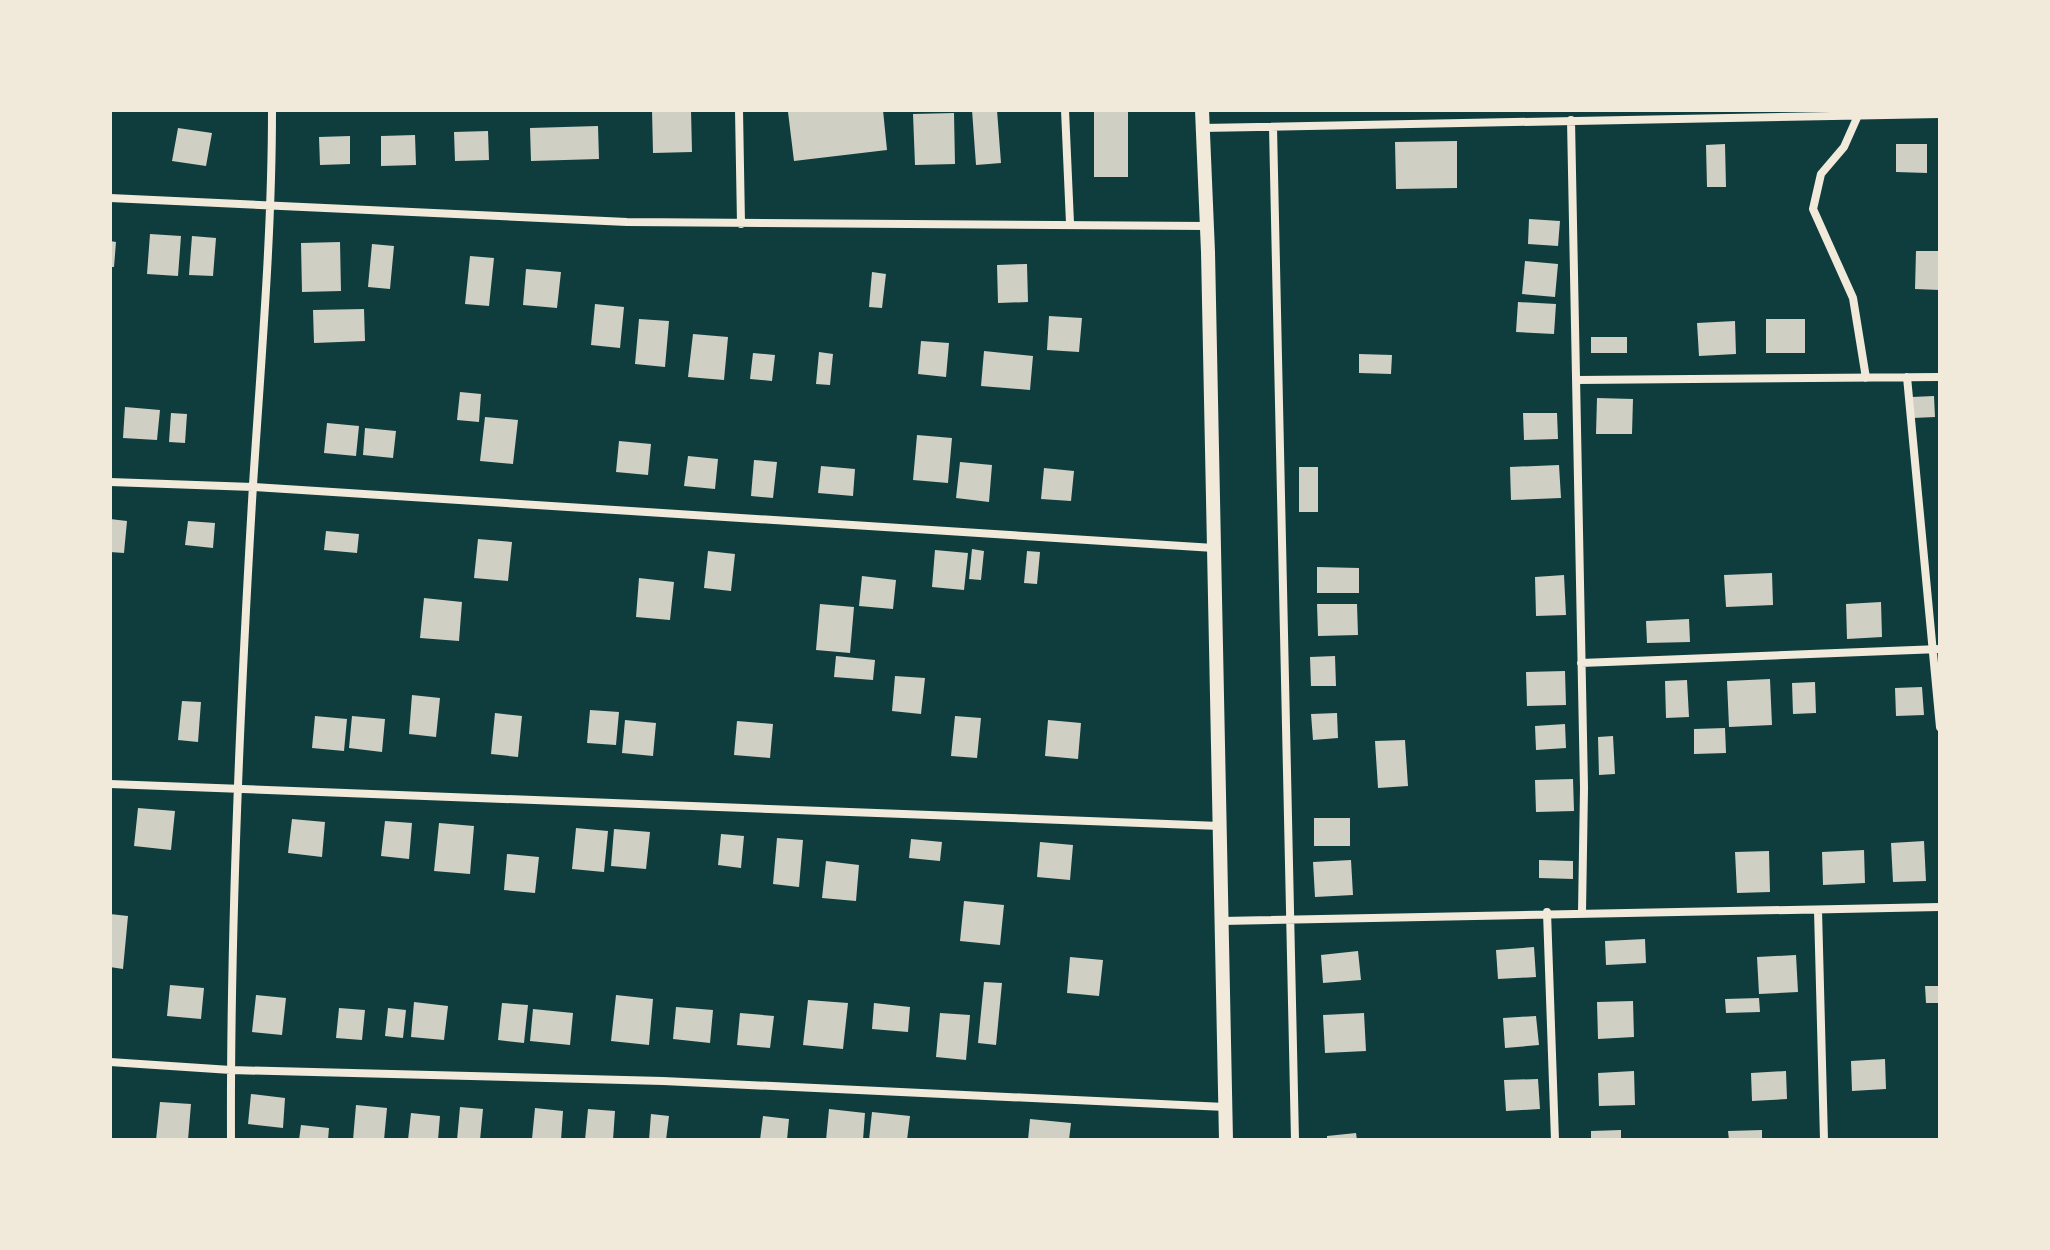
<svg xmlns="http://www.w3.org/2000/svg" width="2050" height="1250" font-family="'Exo 2',sans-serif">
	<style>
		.building { fill: #cfcfc3 }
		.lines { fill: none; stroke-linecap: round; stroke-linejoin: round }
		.minor { stroke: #f1e9da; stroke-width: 8 }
		.primary { stroke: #f1e9da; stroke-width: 14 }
	</style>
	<rect width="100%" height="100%" fill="#0f3d3e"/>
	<path class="building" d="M652 110H691L692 152 653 153Z
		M804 110H883L887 150 794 161 788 112Z
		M972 110H997L1001 163 976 165Z
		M1094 110H1128V177H1094Z
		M954 113 955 164 915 165 913 114Z
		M598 126 599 159 531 161 530 128Z
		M178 128 212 133 206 166 172 161Z
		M488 131 489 160 455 161 454 132Z
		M415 135 416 165 381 166V136Z
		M350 136V164L320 165 319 137Z
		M1457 141V188L1396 189 1395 142Z
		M1725 144 1726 187H1707L1706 145Z
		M1896 144H1927V173L1896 172Z
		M1529 219 1560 221 1558 246 1528 244Z
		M150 234 181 236 178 276 147 274Z
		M192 236 216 238 213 276 189 275Z
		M110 241 116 242 114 267H110Z
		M340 242 341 291 302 292 301 243Z
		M372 244 394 246 390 289 368 287Z
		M1916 251H1940V290L1915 289Z
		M470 256 494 258 489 306 465 304Z
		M1525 261 1558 264 1555 297 1522 294Z
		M1027 264 1028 302 998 303 997 265Z
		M526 269 561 272 557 308 523 305Z
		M872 272 886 274 882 308 869 307Z
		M1518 302 1556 304 1554 334 1516 332Z
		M595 304 624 307 620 348 591 345Z
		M364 309 365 341 314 343 313 310Z
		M1049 316 1082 318 1079 352 1047 350Z
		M639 319 669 321 665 367 635 364Z
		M1766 319H1805V353H1766Z
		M1735 321 1736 354 1699 356 1697 323Z
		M693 334 728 337 724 380 688 377Z
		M1591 337H1627V353H1591Z
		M921 341 949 343 946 377 918 374Z
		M984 351 1033 356 1030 390 981 386Z
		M819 352 833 354 830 385 816 384Z
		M753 353 775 355 772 381 750 379Z
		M1359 354 1392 355 1391 374 1359 373Z
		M460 392 481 394 479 422 457 420Z
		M1934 396 1935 417 1913 418 1912 397Z
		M1597 398 1633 399 1632 434H1596Z
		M125 407 160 410 157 440 123 438Z
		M171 413 187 414 185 443 169 442Z
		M1523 413H1557L1558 439 1524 440Z
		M485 417 518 420 513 464 480 461Z
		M327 423 359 426 356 456 324 453Z
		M365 428 396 431 393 458 363 455Z
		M917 435 952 438 948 483 913 480Z
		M619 441 651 444 648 475 616 472Z
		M688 456 718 459 715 489 684 486Z
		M754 460 777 462 773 498 751 496Z
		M960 462 992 465 989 502 956 498Z
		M1559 465 1561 498 1511 500 1510 467Z
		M821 466 855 469 853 496 818 493Z
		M1299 467H1318V512H1299Z
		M1044 468 1074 471 1071 501 1041 499Z
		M110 519 127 521 124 553 110 552Z
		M188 521 215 523 213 548 185 545Z
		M326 531 359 534 357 553 324 550Z
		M478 539 512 542 508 581 474 578Z
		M972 549 984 551 981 580 969 579Z
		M935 550 968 553 964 590 932 587Z
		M708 551 735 554 731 591 704 588Z
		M1027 551 1040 552 1037 584 1024 583Z
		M1317 567 1359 568V593H1317Z
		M1772 573 1773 605 1726 607 1724 575Z
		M1564 575 1566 615 1536 616 1535 577Z
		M862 576 896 580 893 609 859 606Z
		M639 578 674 582 670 620 636 617Z
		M424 598 462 602 459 641 420 638Z
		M1881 602 1882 637 1847 639 1846 604Z
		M820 604 854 607 850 653 816 650Z
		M1317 604H1357L1358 635 1318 636Z
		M1689 619 1690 642 1647 643 1646 621Z
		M836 656 875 660 873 680 834 677Z
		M1335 656 1336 686H1311L1310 657Z
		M1565 671 1566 705 1527 706 1526 672Z
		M895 676 925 678 921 714 892 711Z
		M1770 679 1772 725 1729 727 1727 681Z
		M1687 680 1689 717 1666 718 1665 681Z
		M1815 682 1816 713 1793 714 1792 683Z
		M1922 687 1924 715 1896 716 1895 688Z
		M412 695 440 698 436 737 409 734Z
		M182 701 201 702 198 742 178 740Z
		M590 710 619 712 616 745 587 743Z
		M495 713 522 716 518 757 491 754Z
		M1337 713 1338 738 1313 740 1311 714Z
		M315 716 347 719 344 751 312 748Z
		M352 716 385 719 382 752 349 748Z
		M955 716 981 718 977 758 951 756Z
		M625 720 656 723 653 756 622 753Z
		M1048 720 1081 723 1078 759 1045 756Z
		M737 721 773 724 770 758 734 755Z
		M1565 724 1566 748 1536 750 1535 726Z
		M1725 728 1726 753 1694 754V729Z
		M1613 736 1615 774 1599 775 1598 737Z
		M1405 740 1408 786 1378 788 1375 741Z
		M1573 779 1574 811 1536 812 1535 780Z
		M138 808 175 811 171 850 134 846Z
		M1314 818H1350V846H1314Z
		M292 819 325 822 322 857 288 853Z
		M385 821 412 823 409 859 381 856Z
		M439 823 474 826 470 874 434 871Z
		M576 828 608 831 604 872 572 869Z
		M614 829 650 832 646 869 611 866Z
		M721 834 744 836 741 868 718 865Z
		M777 838 803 840 799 887 773 884Z
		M911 839 942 842 940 861 909 858Z
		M1924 841 1926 881 1893 882 1891 843Z
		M1040 842 1073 845 1070 880 1037 877Z
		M1864 850 1865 883 1823 885 1822 852Z
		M1769 851 1770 892 1737 893 1735 852Z
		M507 854 539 857 535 893 504 890Z
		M1351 860 1353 895 1315 897 1313 862Z
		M1539 860 1573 861V879L1539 878Z
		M826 861 859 865 856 901 822 898Z
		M964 901 1004 905 1000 945 960 941Z
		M110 914 128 916 123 969 110 967Z
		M1645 939 1646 963 1606 965 1605 941Z
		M1534 947 1536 977 1498 979 1496 950Z
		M1358 951 1361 980 1323 983 1321 955Z
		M1796 955 1798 992 1759 994 1757 957Z
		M1070 957 1103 960 1099 996 1067 993Z
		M984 982 1002 983 996 1045 978 1043Z
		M170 985 204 988 201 1019 167 1016Z
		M1925 986H1940V1003H1926Z
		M256 995 286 998 282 1035 252 1032Z
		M616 995 653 999 649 1045 611 1041Z
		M1759 998 1760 1012 1726 1013 1725 999Z
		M808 1000 848 1003 843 1049 803 1045Z
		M1633 1001 1634 1037 1598 1039 1597 1002Z
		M414 1002 448 1006 444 1040 411 1037Z
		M502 1003 528 1005 524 1043 498 1040Z
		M874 1003 910 1007 908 1032 872 1029Z
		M676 1007 713 1010 710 1043 673 1039Z
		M339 1008 365 1010 362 1040 336 1038Z
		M388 1008 406 1010 403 1038 385 1036Z
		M533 1009 573 1013 570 1045 530 1041Z
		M740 1013 774 1016 770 1048 737 1045Z
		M940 1013 970 1015 966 1060 936 1057Z
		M1364 1013 1366 1051 1325 1053 1323 1015Z
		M1536 1016 1539 1045 1505 1048 1503 1018Z
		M1885 1059 1886 1089 1852 1091 1851 1061Z
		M1634 1071 1635 1105 1599 1106 1598 1073Z
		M1786 1071 1787 1099 1752 1101 1751 1073Z
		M1538 1079 1540 1109 1506 1111 1504 1080Z
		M251 1094 285 1098 283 1128 248 1124Z
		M160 1102 191 1104 188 1140H156Z
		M356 1105 387 1108 384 1140H353Z
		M460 1107 483 1109 480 1140H457Z
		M535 1108 563 1111 561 1140 532 1139Z
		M588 1109 615 1111 613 1140H585Z
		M829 1109 865 1113 863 1140H826Z
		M872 1112 910 1116 907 1140H869Z
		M411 1113 440 1116 438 1140H408Z
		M651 1114 669 1116 666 1140H649Z
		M763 1116 789 1119 787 1140H760Z
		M1030 1119 1071 1123 1069 1140H1028Z
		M301 1125 329 1128 328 1140H299Z
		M1621 1130V1140H1591V1131Z
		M1762 1130V1140H1729L1728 1131Z
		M1356 1133 1357 1140H1327V1136Z"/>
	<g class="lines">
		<path class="minor" d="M739 110 741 224
			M1065 110 1070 223
			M1860 111 1844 147 1821 174 1813 209 1853 298 1866 378
			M1571 120 1584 788 1582 912
			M1273 127 1295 1140
			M1202 128 1940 114
			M110 198 627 222 1207 226
			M1907 377 1940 727
			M1577 380 1940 377
			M110 482 253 487 1214 548
			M1581 663 1940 649
			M110 784 1220 826
			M1818 910 1824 1140
			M1547 912 1555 1140
			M1222 921 1940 907
			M110 1062 231 1070 663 1081 1225 1107
			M231 1140C230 922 240 703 253 485 261 360 272 236 272 110"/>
		<path class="primary" d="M1202 110 1208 252 1226 1140"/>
	</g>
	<rect width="2050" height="1250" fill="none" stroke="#f1e9da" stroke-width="224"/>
</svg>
